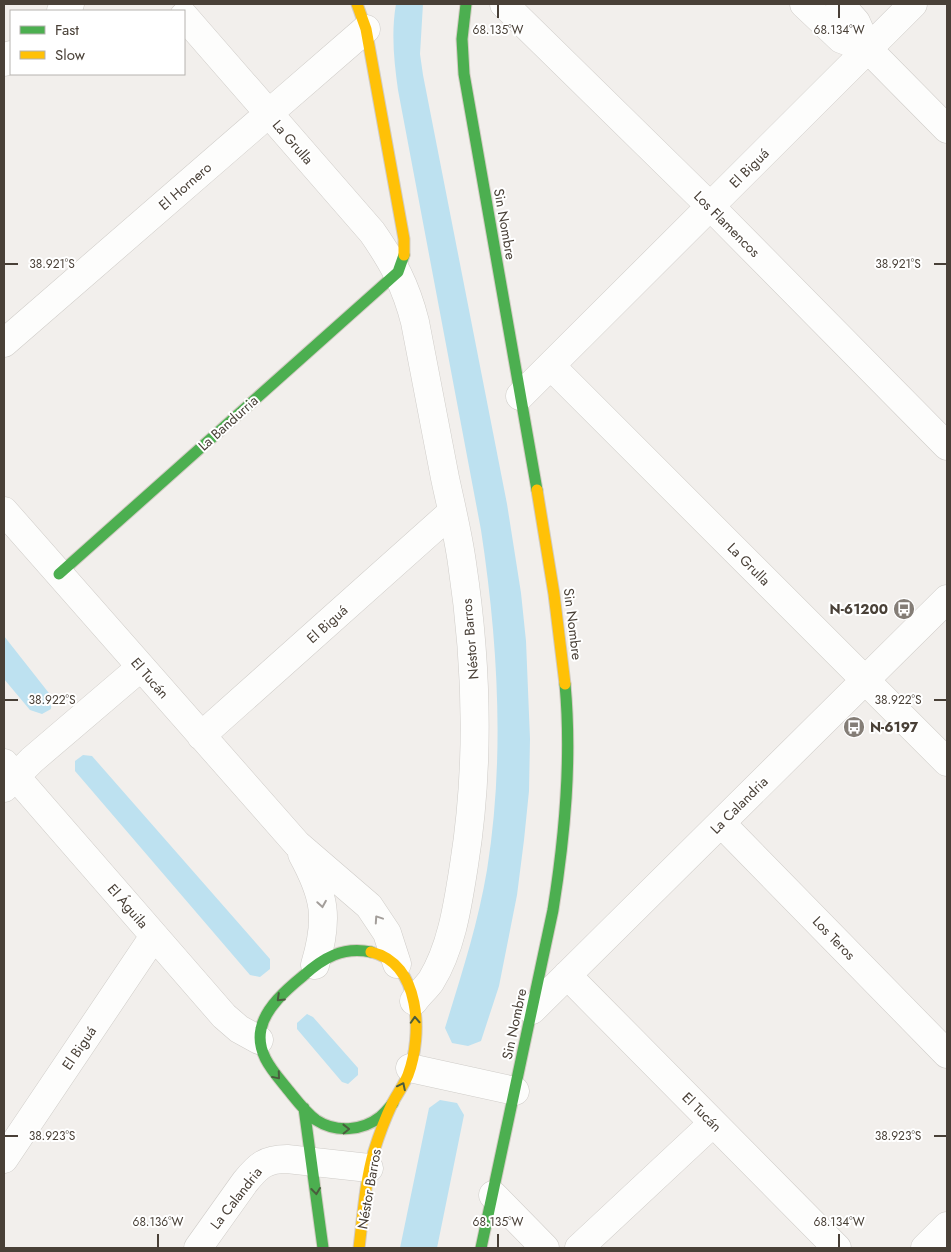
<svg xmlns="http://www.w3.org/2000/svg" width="951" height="1252" font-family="Jost,sans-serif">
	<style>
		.water { fill: #bde1f0 }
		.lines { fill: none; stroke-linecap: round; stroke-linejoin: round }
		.street-casing { stroke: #cfccc8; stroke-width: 29 }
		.fast-casing { stroke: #d2ccc3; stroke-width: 13 }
		.slow-casing { stroke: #d2ccc3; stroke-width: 13 }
		.street { stroke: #fdfdfc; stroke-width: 28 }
		.fast { stroke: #4caf50; stroke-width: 11 }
		.slow { stroke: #ffc107; stroke-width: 11 }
		.oneway { stroke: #a39e9a }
		.oneway2 { stroke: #4a5c3d }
		.ticks { fill: none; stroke: #494037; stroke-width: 2 }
		.labels { text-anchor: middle; stroke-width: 4; stroke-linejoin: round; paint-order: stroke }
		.street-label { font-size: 14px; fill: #494037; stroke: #fff }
		.poi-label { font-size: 14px; font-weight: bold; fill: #494037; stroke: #fff; text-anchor: end }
		.ticks-label { font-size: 12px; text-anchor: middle; fill: #494037; stroke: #fff; stroke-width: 4; stroke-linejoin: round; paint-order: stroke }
	</style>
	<rect width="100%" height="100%" fill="#f2efec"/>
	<path class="water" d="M396 4H423L420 54 423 75 507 504 521 593 526 641 530 739 529 791 524 840 517 895 499 986 481 1041 468 1046 452 1043 445 1028C461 976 478 924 487 870 505 758 498 642 481 530L398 90C394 61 391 33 396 4Z
		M4 636 52 697 51 709 42 714 30 710 4 679Z
		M83 755 92 756 270 959V969L260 977 250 975 75 771V761Z
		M307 1014 313 1017 358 1068V1075L348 1084 342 1082 297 1029V1023Z
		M440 1100 457 1103 464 1115 437 1248H400L429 1108Z"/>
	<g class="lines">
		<g class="street-casing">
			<path id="street" d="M504 4 710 206 947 446
				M804 4 841 39 868 49
				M840 4 856 22 868 49 947 129
				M61 11 70 4
				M184 16 372 232C393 262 406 286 415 322 425 374 435 426 445 478 451 506 458 534 462 563 477 663 480 765 464 865 458 903 452 947 431 981 426 988 419 994 414 1001
				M4 62 11 55
				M4 343 366 29
				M551 366 947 762
				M520 396 913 4
				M4 511 297 844 369 906 387 933 397 964
				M201 736 452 512
				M4 763 224 1016 239 1029 259 1040
				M4 788 32 760 141 667
				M721 823 947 1054
				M302 854C325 896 329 918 315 965
				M567 975 837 1248
				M532 1010 947 599
				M410 1068 515 1091
				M4 1159 154 936
				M493 1195 545 1248
				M198 1248 245 1182C258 1166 265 1159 287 1159L369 1168
				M579 1248 713 1123
				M925 1248 947 1226"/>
		</g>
		<g class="fast-casing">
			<path id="fast" d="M466 4 462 39 464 74 537 490
				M59 574 398 272 404 255
				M371 952C343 946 323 958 303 976 287 989 265 1008 261 1029 256 1052 272 1070 285 1086 295 1098 304 1111 316 1120 336 1133 362 1131 380 1117 385 1113 389 1108 393 1103
				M304 1108 323 1248
				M481 1248 553 910C565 835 572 760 565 684"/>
		</g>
		<g class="slow-casing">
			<path id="slow" d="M357 4 366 29 404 239V255
				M537 490 554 594 565 684
				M359 1248C363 1215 365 1182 374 1151 379 1135 385 1119 392 1104 397 1094 404 1085 408 1075 423 1035 421 963 371 952"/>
		</g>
		<use href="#street" class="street"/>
		<use href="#fast" class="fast"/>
		<use href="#slow" class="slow"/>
	</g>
	<defs><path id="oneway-chevron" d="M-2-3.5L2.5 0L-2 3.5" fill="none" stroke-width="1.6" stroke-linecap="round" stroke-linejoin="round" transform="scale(1.25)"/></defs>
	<g class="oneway">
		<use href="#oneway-chevron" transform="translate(322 904) rotate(81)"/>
		<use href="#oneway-chevron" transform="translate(378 919) rotate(-124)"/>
	</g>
	<g class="oneway2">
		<use href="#oneway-chevron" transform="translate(280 998) rotate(136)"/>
		<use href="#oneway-chevron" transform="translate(415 1020) rotate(-93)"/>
		<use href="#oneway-chevron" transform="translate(277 1076) rotate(50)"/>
		<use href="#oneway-chevron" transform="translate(402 1086) rotate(-64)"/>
		<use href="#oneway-chevron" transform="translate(346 1129) rotate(-1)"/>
		<use href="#oneway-chevron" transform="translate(316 1191) rotate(83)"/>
	</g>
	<path class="ticks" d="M498 5V18M839 5V18M5 264H18M934 264H946M5 700H18M934 700H946M5 1136H18M934 1136H946M158 1234V1247M498 1234V1247M839 1234V1247"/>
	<defs>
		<g id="bus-disc" transform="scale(1.125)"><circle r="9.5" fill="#847d76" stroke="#fff"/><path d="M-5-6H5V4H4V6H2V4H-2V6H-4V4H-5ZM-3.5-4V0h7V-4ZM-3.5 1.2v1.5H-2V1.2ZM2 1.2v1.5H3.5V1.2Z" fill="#fff"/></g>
	</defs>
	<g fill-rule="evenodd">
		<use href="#bus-disc" x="904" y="609"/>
		<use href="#bus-disc" x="854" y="727"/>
	</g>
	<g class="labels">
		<g class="street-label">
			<text transform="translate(293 142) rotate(49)" y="5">La Grulla</text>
			<text transform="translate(749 168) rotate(-45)" y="5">El Biguá</text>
			<text transform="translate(185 186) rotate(-41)" y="5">El Hornero</text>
			<text transform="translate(505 224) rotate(80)" y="5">Sin Nombre</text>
			<text transform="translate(727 224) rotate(45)" y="5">Los Flamencos</text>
			<text transform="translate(228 423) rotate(-42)" y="5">La Bandurria</text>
			<text transform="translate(749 564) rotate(45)" y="5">La Grulla</text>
			<text transform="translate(327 624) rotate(-42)" y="5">El Biguá</text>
			<text transform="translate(573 624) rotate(83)" y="5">Sin Nombre</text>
			<text transform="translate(470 639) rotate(-95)" y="5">Néstor Barros</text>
			<text transform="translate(150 678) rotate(49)" y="5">El Tucán</text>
			<text transform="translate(739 805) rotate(-45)" y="5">La Calandria</text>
			<text transform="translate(128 906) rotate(49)" y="5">El Águila</text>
			<text transform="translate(834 938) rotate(46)" y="5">Los Teros</text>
			<text transform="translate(514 1024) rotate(-78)" y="5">Sin Nombre</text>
			<text transform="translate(79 1048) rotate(-56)" y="5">El Biguá</text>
			<text transform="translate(702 1112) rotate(45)" y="5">El Tucán</text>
			<text transform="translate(369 1189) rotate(-80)" y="5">Néstor Barros</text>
			<text transform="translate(236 1198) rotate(-52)" y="5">La Calandria</text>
		</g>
		<g class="poi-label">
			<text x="888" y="614">N-61200</text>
			<text x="870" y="732" text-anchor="start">N-6197</text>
		</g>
	</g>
	<g class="ticks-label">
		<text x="498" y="34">68.135°W</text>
		<text x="839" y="34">68.134°W</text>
		<text x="52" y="268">38.921°S</text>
		<text x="898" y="268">38.921°S</text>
		<text x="52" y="704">38.922°S</text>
		<text x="898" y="704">38.922°S</text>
		<text x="52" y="1140">38.923°S</text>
		<text x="898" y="1140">38.923°S</text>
		<text x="158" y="1226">68.136°W</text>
		<text x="498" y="1226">68.135°W</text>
		<text x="839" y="1226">68.134°W</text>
	</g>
	<rect width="951" height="1252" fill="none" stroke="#494037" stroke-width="10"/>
	<rect x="10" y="10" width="175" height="65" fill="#ffffff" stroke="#b6b3af"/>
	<rect x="20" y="26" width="25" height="8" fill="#4caf50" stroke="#b6b3af"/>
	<text x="55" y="35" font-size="15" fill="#494037">Fast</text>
	<rect x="20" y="51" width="25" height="8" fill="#ffc107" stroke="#b6b3af"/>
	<text x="55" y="60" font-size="15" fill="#494037">Slow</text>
</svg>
